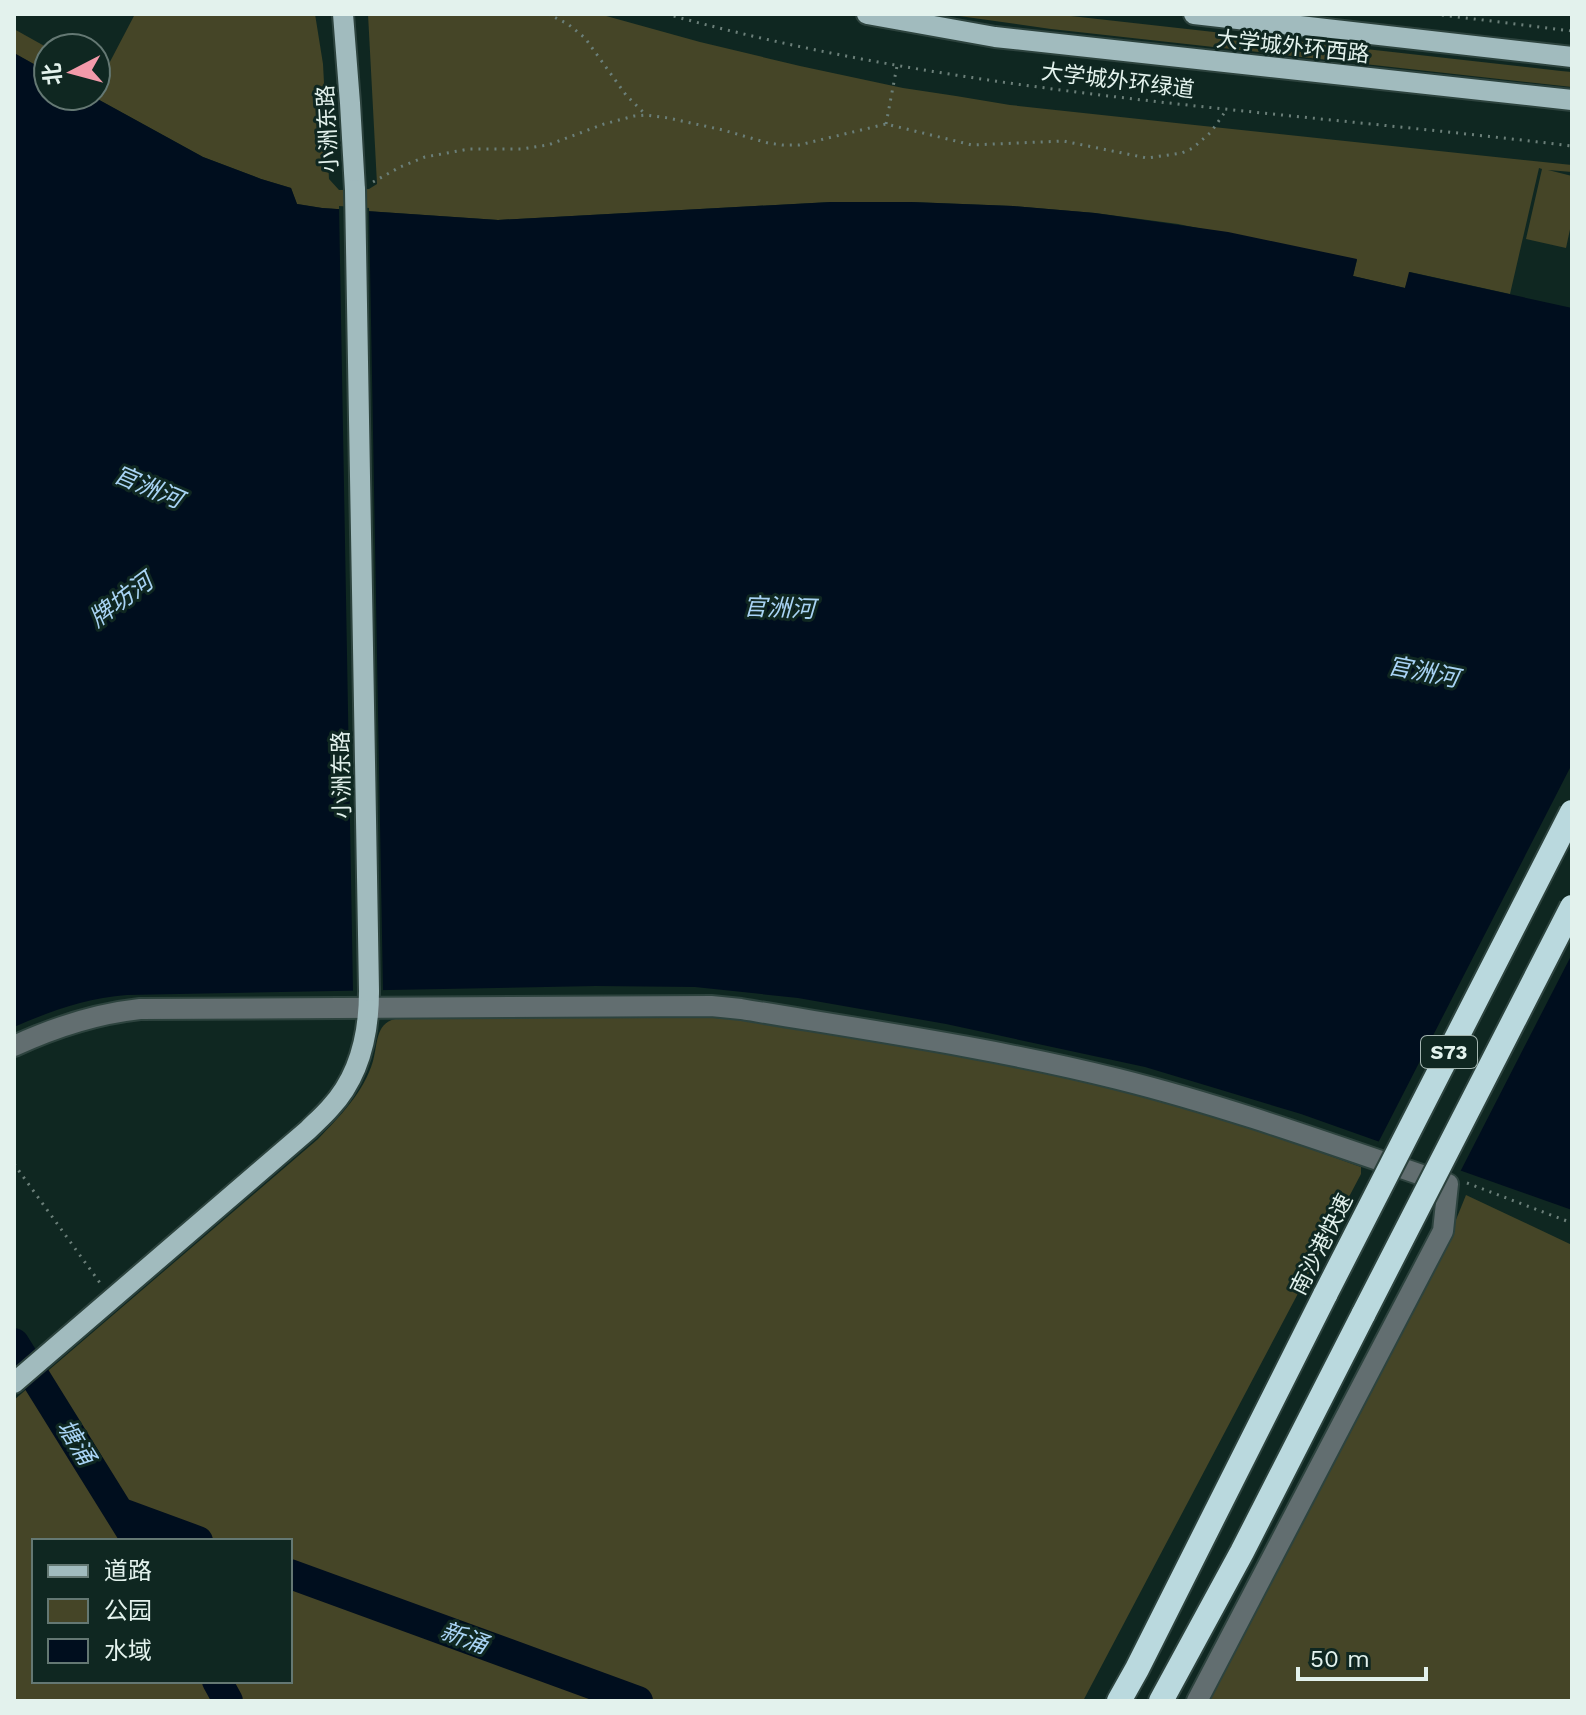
<svg xmlns="http://www.w3.org/2000/svg" width="1586" height="1715" font-family="'Work Sans','Noto Sans SC',sans-serif">
	<style>
		.green { fill: #454527; fill-rule: evenodd }
		.water { fill: #000e1e }
		.pier { fill: #0f2721 }
		.lines { fill: none; stroke-linecap: round; stroke-linejoin: round }
		.river { stroke: #000e1e; stroke-width: 30 }
		.minor-casing { stroke: #2d433e; stroke-width: 24 }
		.major-casing { stroke: #2d433e; stroke-width: 24 }
		.highway-casing { stroke: #2d433e; stroke-width: 28 }
		.path { stroke: #6b7f79; stroke-width: 3; stroke-dasharray: 2 6; stroke-linecap: butt }
		.minor { stroke: #626e70; stroke-width: 20 }
		.major { stroke: #a1bbbe; stroke-width: 20 }
		.highway { stroke: #bad9de; stroke-width: 24 }
		.major-bridge-casing { stroke: #2d433e; stroke-width: 24; stroke-linecap: butt }
		.highway-bridge-casing { stroke: #2d433e; stroke-width: 28; stroke-linecap: butt }
		.major-bridge { stroke: #a1bbbe; stroke-width: 20 }
		.highway-bridge { stroke: #bad9de; stroke-width: 24 }
		.labels { text-anchor: middle; stroke-width: 6; stroke-linejoin: round; paint-order: stroke }
		.shield { fill: #0f2721; stroke: #a3b5b0; stroke-width: 2 }
		.shield-label { font-size: 20px; font-weight: bold; fill: #e3f2ed }
		.street-label { font-size: 22px; fill: #e3f2ed; stroke: #0f2721 }
		.water-label { font-size: 24px; font-style: italic; fill: #a9d4f5; stroke: #0f2721 }
	</style>
	<rect width="100%" height="100%" fill="#0f2721"/>
	<path class="green" d="M135 14H315L323 64 329 179 339 190 369 189 377 184 368 14H599L700 42 800 66 903 88 956 96 1010 105 1204 126 1572 165V172L1548 170 1572 176V220L1566 248 1526 239 1542 169 1539 168 1510 294 1410 272 1405 288 1353 276 1357 260 1178 224 1095 213 1013 206 911 202H831L498 220 322 208 297 204 291 188 261 179 203 157 92 96H96V75L102 77Z
		M945 14H1053L1561 71 1572 72V87L1051 29Z
		M14 29 48 48V72L14 53Z
		M638 1016 716 1018 743 1020C856 1039 971 1054 1083 1080 1178 1102 1270 1134 1361 1167V1174L1083 1701H14V1400L318 1139C340 1116 364 1092 373 1061 378 1044 375 1024 395 1019ZM34 1541H290V1681H34Z
		M1466 1195 1572 1245V1701H1208L1451 1232Z"/>
	<path class="water" d="M14 53 48 72V96H92L203 157 261 179 291 188 297 204 322 208 498 220 831 202H911L1013 206 1095 213 1228 232 1357 259 1353 276 1405 288 1409 272 1572 308V1210L1301 1114 1145 1067 946 1024 798 998 695 987 596 986 127 995C86 998 51 1011 14 1027Z"/>
	<path class="pier" d="M339 206 369 208 383 991H353Z
		M1572 764V954L1459 1174 1377 1145Z"/>
	<g class="lines">
		<path class="river" d="M14 1343 137 1541
			M122 1513 198 1541
			M290 1574 638 1701
			M217 1681 228 1701"/>
		<g class="minor-casing">
			<path id="minor" d="M14 1046C55 1027 94 1014 140 1009L711 1006 741 1009C867 1030 994 1048 1118 1079 1230 1107 1339 1147 1448 1184L1443 1231 1197 1701"/>
		</g>
		<g class="major-casing">
			<path id="major" d="M343 14 350 103 355 190
				M867 14 995 37 1572 100
				M1194 14 1572 57
				M14 1383 308 1130C315 1123 323 1116 330 1108 360 1076 369 1034 369 991"/>
		</g>
		<g class="highway-casing">
			<path id="highway" d="M1119 1701 1137 1669 1326 1293
				M1161 1701 1242 1552 1364 1313"/>
		</g>
		<path class="path" d="M548 14 568 24 585 38 626 95 646 115
			M666 14C961 96 1269 109 1572 146
			M1434 14 1572 31
			M886 124 897 66
			M373 182 400 167 425 157 469 149H522L548 145 604 124 634 116 646 115 668 118 723 130 768 143 782 145H799L886 124 972 145 1063 141 1147 158 1182 153 1193 148 1211 132 1227 109
			M14 1164 100 1283
			M1467 1183 1572 1223"/>
		<use href="#minor" class="minor"/>
		<use href="#major" class="major"/>
		<use href="#highway" class="highway"/>
		<g class="major-bridge-casing">
			<path id="major-bridge" d="M355 190 369 991"/>
		</g>
		<g class="highway-bridge-casing">
			<path id="highway-bridge" d="M1326 1293 1572 812
				M1364 1313 1572 907"/>
		</g>
		<use href="#major-bridge" class="major-bridge"/>
		<use href="#highway-bridge" class="highway-bridge"/>
	</g>
	<g class="labels">
		<rect class="shield" x="1421" y="1036" width="56" height="32" rx="6"/>
		<g class="shield-label">
			<text x="1449" y="1059">S73</text>
		</g>
		<g class="street-label">
			<text transform="translate(1293 46) rotate(6)" y="8">大学城外环西路</text>
			<text transform="translate(1118 80) rotate(7)" y="8">大学城外环绿道</text>
			<text transform="translate(327 129) rotate(-93)" y="8">小洲东路</text>
			<text transform="translate(341 775) rotate(-91)" y="8">小洲东路</text>
			<text transform="translate(1321 1244) rotate(-63)" y="8">南沙港快速</text>
		</g>
		<g class="water-label">
			<text transform="translate(148 487) rotate(23)" y="8">官洲河</text>
			<text transform="translate(121 600) rotate(-37)" y="8">牌坊河</text>
			<text transform="translate(779 608) rotate(2)" y="8">官洲河</text>
			<text transform="translate(1423 672) rotate(11)" y="8">官洲河</text>
			<text transform="translate(76 1442) rotate(58)" y="8">塘涌</text>
			<text transform="translate(464 1638) rotate(20)" y="8">新涌</text>
		</g>
	</g>
	<rect width="1586" height="1715" fill="none" stroke="#e3f2ed" stroke-width="32"/>
	<rect x="32" y="1539" width="260" height="144" fill="#0f2721" stroke="#647873" stroke-width="2"/>
	<rect x="48" y="1565" width="40" height="12" fill="#a1bbbe" stroke="#647873" stroke-width="2"/>
	<text x="104" y="1579" font-size="24" fill="#e3f2ed">道路</text>
	<rect x="48" y="1599" width="40" height="24" fill="#454527" stroke="#647873" stroke-width="2"/>
	<text x="104" y="1619" font-size="24" fill="#e3f2ed">公园</text>
	<rect x="48" y="1639" width="40" height="24" fill="#000e1e" stroke="#647873" stroke-width="2"/>
	<text x="104" y="1659" font-size="24" fill="#e3f2ed">水域</text>
	<g transform="translate(72 72) rotate(264)"><circle r="38" fill="#0f2721" stroke="#647873" stroke-width="2"/>
	<path d="M0-6L14 30L0 20L-14 30Z" fill="#f39aaa"/>
	<text y="-12" font-size="22" font-weight="bold" text-anchor="middle" fill="#e3f2ed">北</text>
	</g>
	<path d="M1298 1667v12h128v-12" fill="none" stroke="#e3f2ed" stroke-width="4"/>
	<text x="1310" y="1667" font-size="24" fill="#e3f2ed" stroke="#0f2721" stroke-width="6" paint-order="stroke">50 m</text>
</svg>
